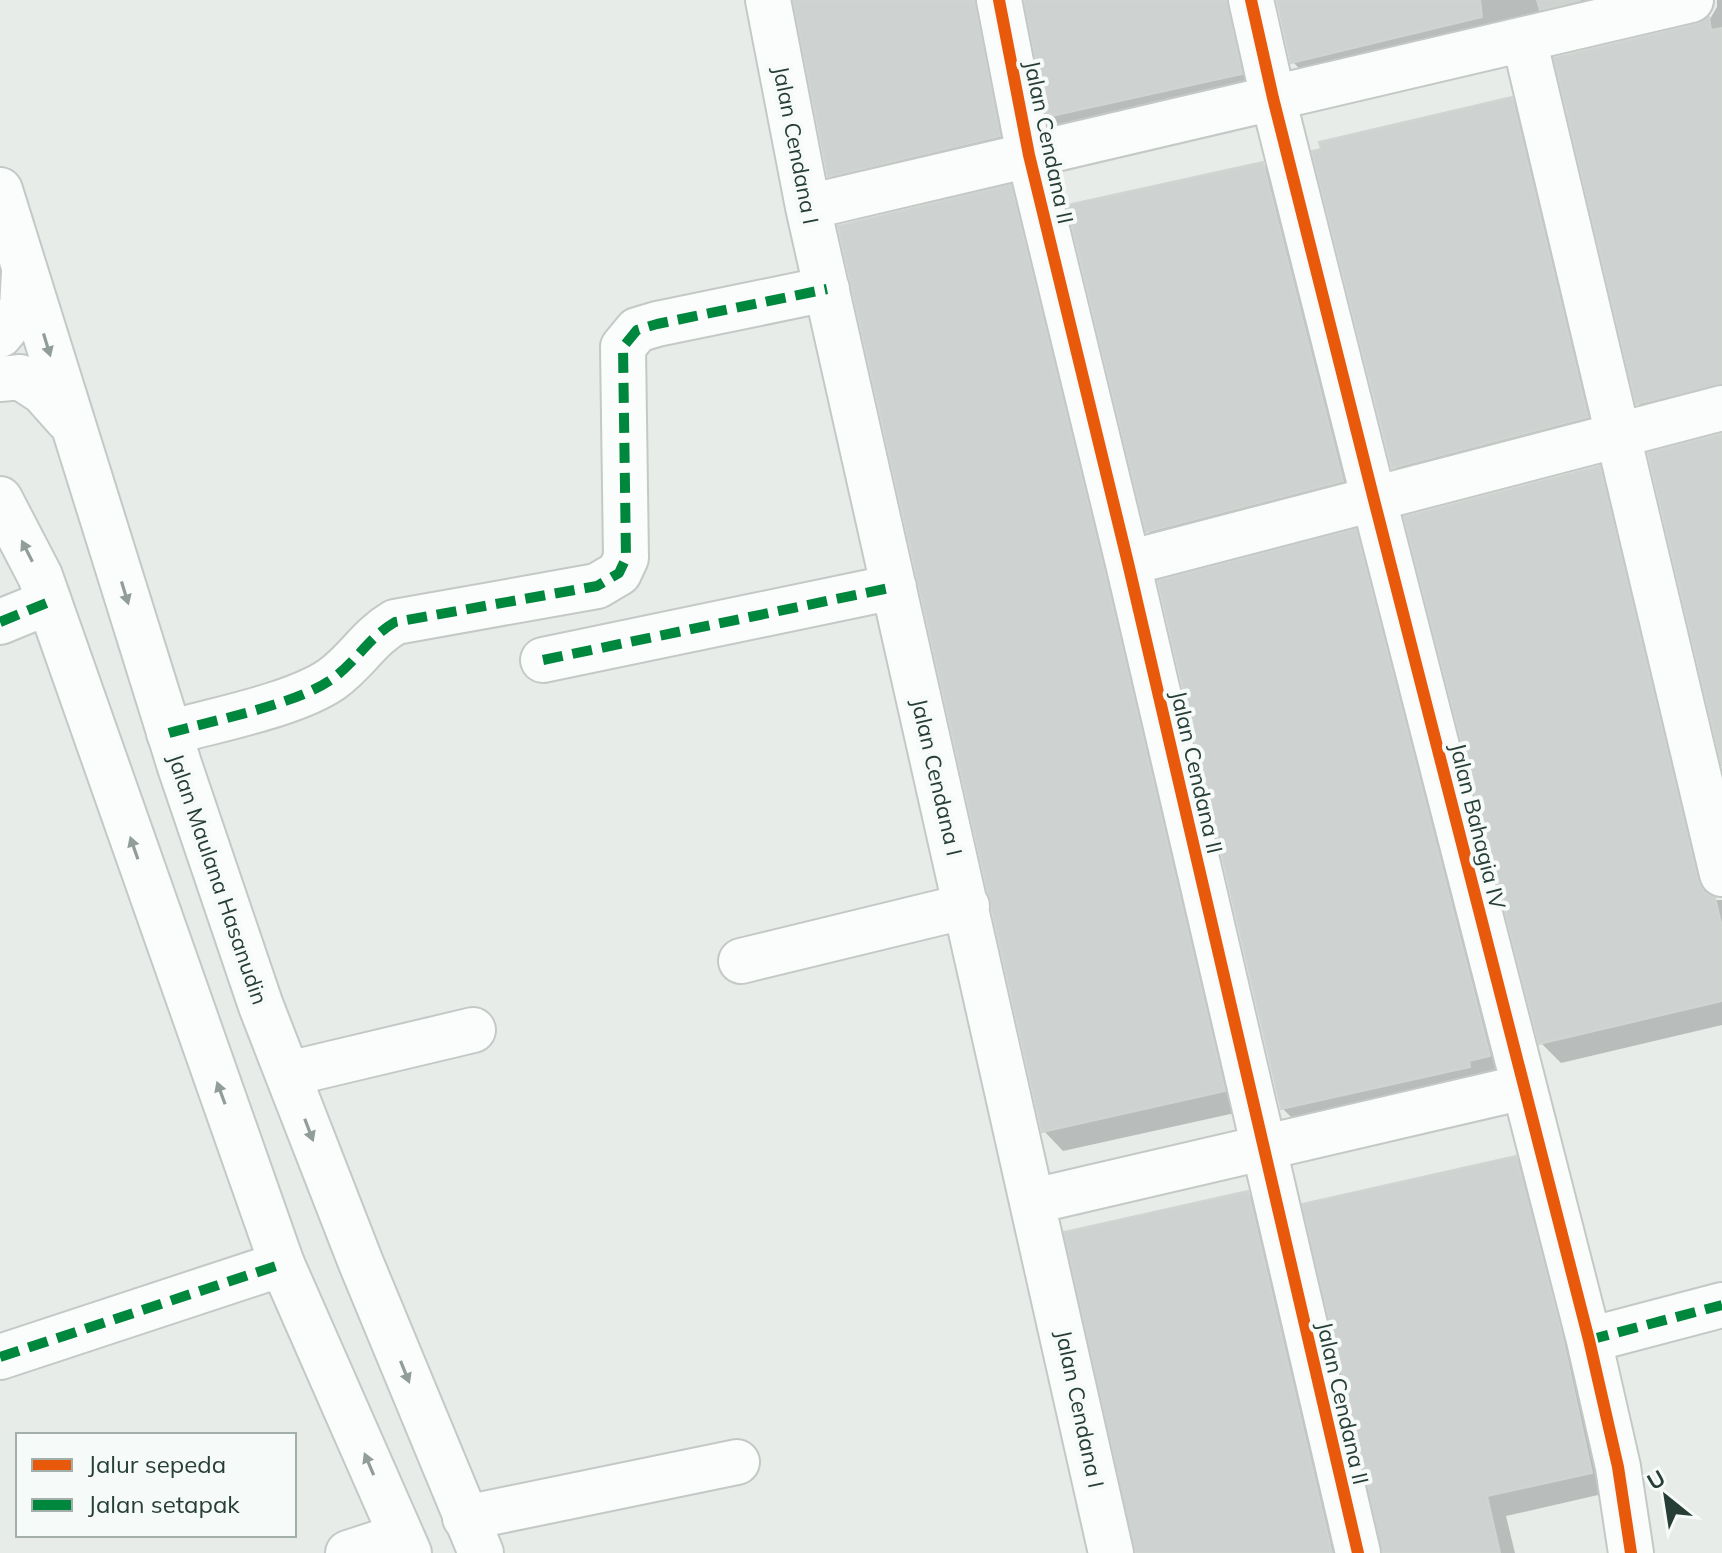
<svg xmlns="http://www.w3.org/2000/svg" width="1722" height="1553" font-family="Mulish,sans-serif">
	<style>
		.shadow { fill: #0003 }
		.building { fill: #ced3d1; stroke: #d0d5d2; stroke-width: 2 }
		.lines { fill: none; stroke-linecap: round; stroke-linejoin: round }
		.street-casing { stroke: #c4c9c6; stroke-width: 48 }
		.secondary-casing { stroke: #c3c9c6; stroke-width: 48 }
		.street { stroke: #fbfcfc; stroke-width: 44 }
		.secondary { stroke: #fbfcfc; stroke-width: 44 }
		.quiet { stroke: #00873e; stroke-width: 10; stroke-dasharray: 20 10; stroke-linecap: butt }
		.cycleway-casing { stroke: #f6faf8; stroke-width: 17 }
		.cycleway { stroke: #e8590c; stroke-width: 12 }
		.oneway { fill: #909d98 }
		.labels { text-anchor: middle; stroke-width: 8; stroke-linejoin: round; paint-order: stroke }
		.street-label { font-size: 22px; fill: #263e35; stroke: #f6faf8 }
	</style>
	<rect width="100%" height="100%" fill="#e7ece9"/>
	<path class="shadow" d="M795 0H1004L1019 156 849 196 829 176Z
		M1026 0H1256L1261 94 1069 135 1049 116Z
		M1279 0H1684L1312 82 1293 62Z
		M1717 0H1722V407L1658 423 1638 403 1698 26 1710 19 1717 7Z
		M1511 99 1531 119 1607 437 1413 487 1394 467Z
		M1263 164 1283 184 1362 501 1168 551 1148 531Z
		M1010 187 1030 207 1244 1111 1063 1151 1044 1131Z
		M1599 468 1619 488 1716 900H1722V1025L1561 1063 1541 1043Z
		M1355 532 1375 551 1509 1075 1302 1128 1282 1108Z
		M1516 1158 1535 1178 1611 1492 1506 1516 1515 1553H1384Z
		M1248 1193 1267 1213 1346 1553H1137Z"/>
	<path class="building" d="M793 0H975L1000 136 828 177Z
		M1024 0H1227L1242 74 1047 117Z
		M1277 0H1480L1482 17 1291 63Z
		M1537 0H1581L1540 10Z
		M1709 17 1711 30 1722 28V384L1636 404 1554 58 1697 24Z
		M1512 97 1588 417 1392 468 1312 151 1321 149 1319 142Z
		M1263 162 1343 481 1146 532 1067 205Z
		M1011 185 1104 569 1225 1091 1042 1132 838 226Z
		M1722 434V766L1648 453Z
		M1600 466 1698 880 1704 892 1715 898 1722 927V1001L1539 1044 1404 517Z
		M1356 529 1490 1056 1469 1061 1470 1067 1281 1109 1158 581Z
		M1516 1156 1560 1326 1592 1473 1487 1496 1500 1553H1382L1302 1204Z
		M1248 1191 1332 1553H1135L1064 1232Z"/>
	<g class="lines">
		<g class="street-casing">
			<path id="street" d="M768 0 808 207 1111 1553
				M999 0 1029 155 1128 563 1358 1553
				M1251 0 1273 98 1374 500 1589 1340 1618 1467 1631 1553
				M1524 39 1722 874
				M808 207 1691 0
				M1128 563 1722 408
				M0 622 49 602
				M543 660 894 587
				M169 733C214 720 295 705 332 679 357 661 368 638 395 622L597 586 619 573 626 558 623 347 637 330 657 324 827 289
				M741 961 967 906
				M288 1074 473 1030
				M1034 1201 1524 1087
				M1589 1340 1722 1305
				M0 1357 282 1264
				M465 1518 737 1462
				M348 1553 400 1536"/>
		</g>
		<g class="secondary-casing">
			<path id="secondary" d="M0 190 180 767 261 1006 361 1263 481 1553
				M0 335 22 308 24 272
				M0 379 20 377 43 392 68 420
				M0 499 40 576 282 1264 409 1553"/>
		</g>
		<use href="#street" class="street"/>
		<use href="#secondary" class="secondary"/>
		<path class="quiet" d="M0 622 49 602
			M543 660 894 587
			M169 733C214 720 295 705 332 679 357 661 368 638 395 622L597 586 619 573 626 558 623 347 637 330 657 324 827 289
			M1589 1340 1722 1305
			M0 1357 282 1264"/>
		<g class="cycleway-casing">
			<path id="cycleway" d="M999 0 1029 155 1128 563 1358 1553
				M1251 0 1273 98 1374 500 1589 1340 1618 1467 1631 1553"/>
		</g>
		<use href="#cycleway" class="cycleway"/>
	</g>
	<defs><path id="oneway-solid" d="M-6-.8H1V-3.2L6.5 0L1 3.2V.8H-6Z" transform="scale(2)"/></defs>
	<g class="oneway">
		<use href="#oneway-solid" transform="translate(47 345) rotate(73)"/>
		<use href="#oneway-solid" transform="translate(27 551) rotate(-117)"/>
		<use href="#oneway-solid" transform="translate(125 593) rotate(73)"/>
		<use href="#oneway-solid" transform="translate(134 848) rotate(-109)"/>
		<use href="#oneway-solid" transform="translate(221 1093) rotate(-110)"/>
		<use href="#oneway-solid" transform="translate(309 1130) rotate(69)"/>
		<use href="#oneway-solid" transform="translate(405 1372) rotate(68)"/>
		<use href="#oneway-solid" transform="translate(369 1464) rotate(-113)"/>
	</g>
	<g class="labels">
		<g class="street-label">
			<text transform="translate(1049 142) rotate(78)" y="8">Jalan Cendana II</text>
			<text transform="translate(796 145) rotate(79)" y="8">Jalan Cendana I</text>
			<text transform="translate(1197 772) rotate(77)" y="8">Jalan Cendana II</text>
			<text transform="translate(937 777) rotate(77)" y="8">Jalan Cendana I</text>
			<text transform="translate(1478 826) rotate(76)" y="8">Jalan Bahagia IV</text>
			<text transform="translate(218 879) rotate(71)" y="8">Jalan Maulana Hasanudin</text>
			<text transform="translate(1343 1403) rotate(77)" y="8">Jalan Cendana II</text>
			<text transform="translate(1080 1409) rotate(78)" y="8">Jalan Cendana I</text>
		</g>
	</g>
	<rect x="16" y="1433" width="280" height="104" fill="#f6faf8" stroke="#a3afaa" stroke-width="2"/>
	<rect x="32" y="1459" width="40" height="12" fill="#e8590c" stroke="#a3afaa" stroke-width="2"/>
	<text x="88" y="1473" font-size="24" fill="#263e35">Jalur sepeda</text>
	<rect x="32" y="1499" width="40" height="12" fill="#00873e" stroke="#a3afaa" stroke-width="2"/>
	<text x="88" y="1513" font-size="24" fill="#263e35">Jalan setapak</text>
	<g transform="translate(1666 1497) rotate(330)" stroke="#f6faf8" stroke-width="6" paint-order="stroke">
	<path d="M0-6L14 30L0 20L-14 30Z" fill="#263e35"/>
	<text y="-12" font-size="22" font-weight="bold" text-anchor="middle" fill="#263e35">U</text>
	</g>
</svg>
